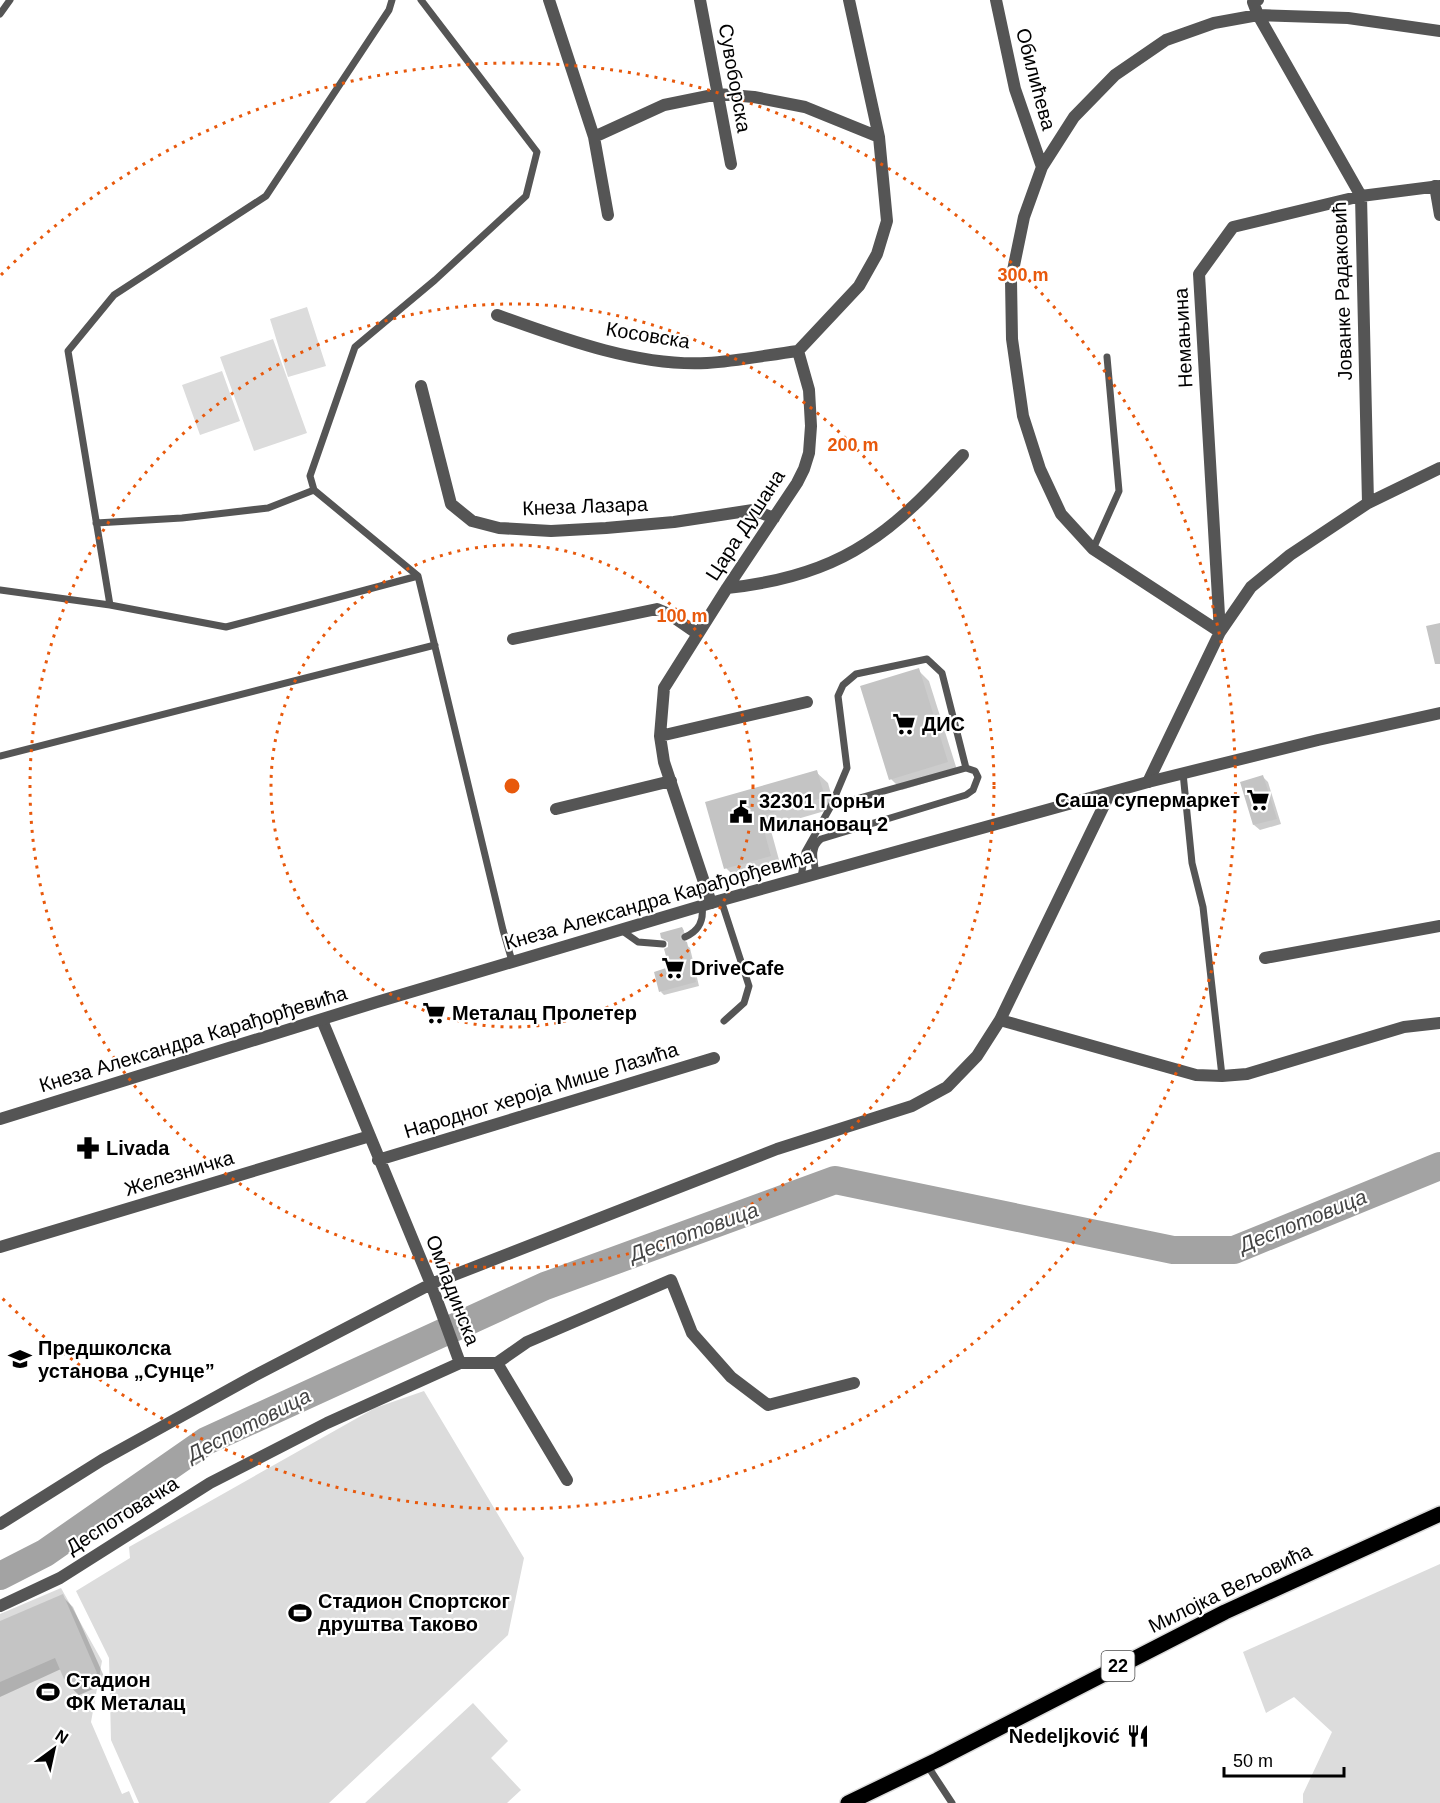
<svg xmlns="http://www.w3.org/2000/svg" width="1440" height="1803" font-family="Helvetica,sans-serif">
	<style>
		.green { fill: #dcdcdc }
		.shadow { fill: #0003 }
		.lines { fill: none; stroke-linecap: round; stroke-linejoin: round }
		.river { stroke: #a3a3a3; stroke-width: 28 }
		.building { fill: #c4c4c4 }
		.primary-casing { stroke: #dbdbdb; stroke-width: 18 }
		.service { stroke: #555; stroke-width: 7 }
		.minor { stroke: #555; stroke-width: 12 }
		.tertiary { stroke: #555; stroke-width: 12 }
		.primary { stroke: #000; stroke-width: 15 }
		.ring { fill: none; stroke: #e8590c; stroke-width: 3; stroke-dasharray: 3 6 }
		.labels { text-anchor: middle; stroke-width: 4.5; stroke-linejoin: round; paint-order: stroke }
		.shield { fill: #fff; stroke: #4c4c4c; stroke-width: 1.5 }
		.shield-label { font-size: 18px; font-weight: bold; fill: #000 }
		.street-label { font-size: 20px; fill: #000; stroke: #fff }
		.poi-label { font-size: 20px; font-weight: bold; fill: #000; stroke: #fff; text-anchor: start }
		.water-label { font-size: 21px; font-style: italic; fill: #444; stroke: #fff }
		.centre { fill: #e8590c; stroke: #fff; stroke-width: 3 }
		.ring-label { font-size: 18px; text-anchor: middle; font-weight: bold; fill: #e8590c; stroke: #fff; stroke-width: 4.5; stroke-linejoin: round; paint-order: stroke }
	</style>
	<rect width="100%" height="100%" fill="#fff"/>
	<path class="green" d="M307 307 326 366 288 377 270 319Z
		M273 339 307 433 254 451 220 357Z
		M222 371 240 421 200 435 182 385Z
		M424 1391 524 1558 508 1635 329 1803H139L111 1740 109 1658 76 1591 130 1558 129 1547 375 1408Z
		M1440 1564V1803H1303V1794L1332 1732 1294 1697 1266 1713 1243 1652Z
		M61 1588 102 1661 91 1722 122 1794 129 1791 134 1803H0V1614Z
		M473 1703 508 1741 491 1758 521 1790 507 1803H365Z"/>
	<path class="shadow" d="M918 670 929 681 958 773 902 790 891 779Z
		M816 772 828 783 835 808 770 827 781 867 737 879 726 868 707 803Z
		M1263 777 1268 782 1281 824 1260 830 1254 825Z
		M682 928 686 936 683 938V942L690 948 699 986 664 995 661 992 671 968 670 943 662 937Z
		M62 1596 73 1607 107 1683 79 1695 68 1685 61 1669 0 1697V1623Z"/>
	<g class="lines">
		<path class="river" d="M0 1576 45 1553 206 1441 545 1286 835 1180 1173 1250H1234L1440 1166"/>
	</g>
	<path class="building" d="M1440 623V664H1435L1426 626Z
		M919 668 948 762 889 780 860 686Z
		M817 770 825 797 760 816 771 856 724 869 705 802Z
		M1263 775 1277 819 1253 825 1240 782Z
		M682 927 684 931 680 934V939L687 942 696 982 659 992 654 972 669 967 664 949 668 947V942L661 938 660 933Z
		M63 1594 97 1673 67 1686 55 1658 0 1682V1621Z"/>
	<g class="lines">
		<g class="primary-casing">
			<path id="primary" d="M848 1803 937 1760 1225 1612 1440 1514"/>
		</g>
		<path class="service" d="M421 0 537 152 526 196 435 280 355 347 310 476 314 490 418 576 503 930 512 961
			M0 14 10 0
			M96 523 182 518 268 508 314 490
			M1093 549 1119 491 1107 357
			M0 590 110 605 226 627 418 576
			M110 605 68 351 114 295 266 196 389 10 392 0
			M0 756 435 645
			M1183 773 1192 863 1203 907 1222 1076
			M831 806 847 768 838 696 843 685 856 674 927 659 942 673 966 768
			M801 878 805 852 831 806 966 768 975 771 978 777 973 790 966 795 821 839C810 848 814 860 816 874
			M721 900 749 986 744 1003 724 1021
			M621 930 638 942 663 944
			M685 937C699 931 704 921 702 906
			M927 1765 952 1803"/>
		<path class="minor" d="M549 0 594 137 608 215
			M700 0 731 164
			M996 0 1015 89 1042 167
			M1258 0 1253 2 1258 15 1361 196 1368 503
			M594 137 664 105 718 94 754 97 805 107 879 137
			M1435 186 1440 215
			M497 315C561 338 638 367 707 363 737 361 767 355 798 351
			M421 386 451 504 472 521 499 528 551 531 606 528 674 522 753 510 774 518
			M727 588C775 583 824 571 865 544 902 521 933 487 963 455
			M1220 632 1093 549 1061 514 1040 469 1023 416 1012 339 1011 280 1024 217 1042 167 1074 117 1115 75 1166 40 1214 23 1258 15 1348 18 1440 31
			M1220 632 1199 274 1233 227 1361 196 1440 186
			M513 639 657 609 669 614 698 634
			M660 736 807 702
			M1148 782 1220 632 1251 587 1290 555 1368 503 1440 468
			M556 809 671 781
			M711 903 664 762 660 736 664 688 727 588 797 483 804 469 809 453 811 426 809 390 798 351 859 286 877 254 887 221 879 137 849 0
			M1265 958 1440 926
			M322 1020 431 1284 460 1363
			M1000 1020 1196 1075 1222 1076 1247 1074 1404 1027 1440 1023
			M378 1160 714 1058
			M0 1247 370 1136
			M497 1363 567 1480
			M0 1524 102 1460 254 1376 431 1284 777 1149 912 1106 947 1087 977 1056 1000 1020 1110 793
			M0 1606 60 1578 210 1483 327 1423 460 1363H497L527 1342 671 1280 692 1333 731 1377 768 1405 854 1383"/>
		<path class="tertiary" d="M0 1119 377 1002 711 903 1148 782 1318 740 1440 713"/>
		<use href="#primary" class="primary"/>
	</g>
	<g class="ring">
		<circle cx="512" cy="786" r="241"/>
		<circle cx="512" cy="786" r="482"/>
		<path d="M1 275A723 723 0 1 1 1 1297"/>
	</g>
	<defs>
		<g id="supermarket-bare" transform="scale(1.8)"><path d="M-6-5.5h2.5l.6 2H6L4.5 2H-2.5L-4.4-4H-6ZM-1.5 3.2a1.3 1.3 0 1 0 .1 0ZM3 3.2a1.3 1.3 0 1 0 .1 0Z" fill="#000" stroke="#fff" stroke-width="2.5" paint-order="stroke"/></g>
		<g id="civic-bare" transform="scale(1.8)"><path d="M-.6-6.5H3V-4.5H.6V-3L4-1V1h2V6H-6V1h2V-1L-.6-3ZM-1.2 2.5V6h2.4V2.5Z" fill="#000" stroke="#fff" stroke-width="2.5" paint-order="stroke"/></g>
		<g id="pharmacy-bare" transform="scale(1.8)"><path d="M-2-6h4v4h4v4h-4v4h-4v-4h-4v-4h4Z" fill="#000" stroke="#fff" stroke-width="2.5" paint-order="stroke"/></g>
		<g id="school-bare" transform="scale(1.8)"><path d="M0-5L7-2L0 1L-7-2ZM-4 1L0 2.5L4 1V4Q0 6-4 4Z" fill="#000" stroke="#fff" stroke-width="2.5" paint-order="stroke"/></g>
		<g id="stadium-bare" transform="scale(1.8)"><path d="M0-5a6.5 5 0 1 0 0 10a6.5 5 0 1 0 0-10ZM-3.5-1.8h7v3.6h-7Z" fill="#000" stroke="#fff" stroke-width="2.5" paint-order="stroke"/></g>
		<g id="restaurant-bare" transform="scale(1.8)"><path d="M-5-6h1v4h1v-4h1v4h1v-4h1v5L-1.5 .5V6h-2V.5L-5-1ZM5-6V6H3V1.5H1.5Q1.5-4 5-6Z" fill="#000" stroke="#fff" stroke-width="2.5" paint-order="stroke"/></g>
	</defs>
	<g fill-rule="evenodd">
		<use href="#supermarket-bare" x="904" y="724"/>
		<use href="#supermarket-bare" x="1258" y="800"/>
		<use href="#civic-bare" x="741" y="812"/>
		<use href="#supermarket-bare" x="673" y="968"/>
		<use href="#supermarket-bare" x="434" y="1013"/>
		<use href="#pharmacy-bare" x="88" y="1148"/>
		<use href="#school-bare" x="20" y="1359"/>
		<use href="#stadium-bare" x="300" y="1613"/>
		<use href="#stadium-bare" x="48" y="1692"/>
		<use href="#restaurant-bare" x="1138" y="1736"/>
	</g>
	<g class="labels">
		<rect class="shield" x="1101.5" y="1651" width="33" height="30" rx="4.5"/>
		<g class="shield-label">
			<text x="1118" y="1672">22</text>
		</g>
		<g class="street-label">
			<text transform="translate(735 78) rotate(80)" y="7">Сувоборска</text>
			<text transform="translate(1036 79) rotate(75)" y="7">Обилићева</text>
			<text transform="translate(1342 291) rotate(-92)" y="7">Јованке Радаковић</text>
			<text transform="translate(648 335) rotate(9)" y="7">Косовска</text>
			<text transform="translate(1183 338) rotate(-93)" y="7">Немањина</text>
			<text transform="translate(585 506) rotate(-2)" y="7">Кнеза Лазара</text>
			<text transform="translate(745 525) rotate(-57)" y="7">Цара Душана</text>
			<text transform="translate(659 899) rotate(-16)" y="7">Кнеза Александра Карађорђевића</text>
			<text transform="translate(193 1039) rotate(-17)" y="7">Кнеза Александра Карађорђевића</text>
			<text transform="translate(541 1090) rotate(-17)" y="7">Народног хероја Мише Лазића</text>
			<text transform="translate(179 1173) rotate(-17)" y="7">Железничка</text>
			<text transform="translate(453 1290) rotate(69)" y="7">Омладинска</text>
			<text transform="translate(122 1515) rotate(-32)" y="7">Деспотовачка</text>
			<text transform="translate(1230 1588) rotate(-26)" y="7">Милојка Вељовића</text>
		</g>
		<g class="poi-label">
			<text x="922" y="731">ДИС</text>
			<text x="1240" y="807" text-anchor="end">Саша супермаркет</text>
			<text x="759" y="808">32301 Горњи<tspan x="759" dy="23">Милановац 2</tspan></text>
			<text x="691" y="975">DriveCafe</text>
			<text x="452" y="1020">Металац Пролетер</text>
			<text x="106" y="1155">Livada</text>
			<text x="38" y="1355">Предшколска<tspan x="38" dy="23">установа „Сунце”</tspan></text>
			<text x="318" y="1608">Стадион Спортског<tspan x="318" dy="23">друштва Таково</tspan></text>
			<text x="66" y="1687">Стадион<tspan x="66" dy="23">ФК Металац</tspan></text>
			<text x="1120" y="1743" text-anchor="end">Nedeljković</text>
		</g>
		<g class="water-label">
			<text transform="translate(1303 1221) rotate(-22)" y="7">Деспотовица</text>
			<text transform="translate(694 1232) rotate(-20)" y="7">Деспотовица</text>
			<text transform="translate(249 1425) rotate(-27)" y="7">Деспотовица</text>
		</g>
	</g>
	<circle cx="512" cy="786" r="9" class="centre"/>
	<g class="ring-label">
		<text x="1023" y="281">300 m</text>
		<text x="853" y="451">200 m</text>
		<text x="682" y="622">100 m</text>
	</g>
	<g transform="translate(54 1749) rotate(33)" stroke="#ffffff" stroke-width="4.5" paint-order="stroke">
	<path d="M0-4.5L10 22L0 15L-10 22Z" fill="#000000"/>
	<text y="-9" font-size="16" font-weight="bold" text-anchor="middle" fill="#000000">N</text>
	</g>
	<path d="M1224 1767v9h120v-9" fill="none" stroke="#000000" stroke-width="3"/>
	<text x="1233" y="1767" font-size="18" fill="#000000" stroke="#ffffff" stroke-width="4.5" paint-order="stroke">50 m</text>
</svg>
